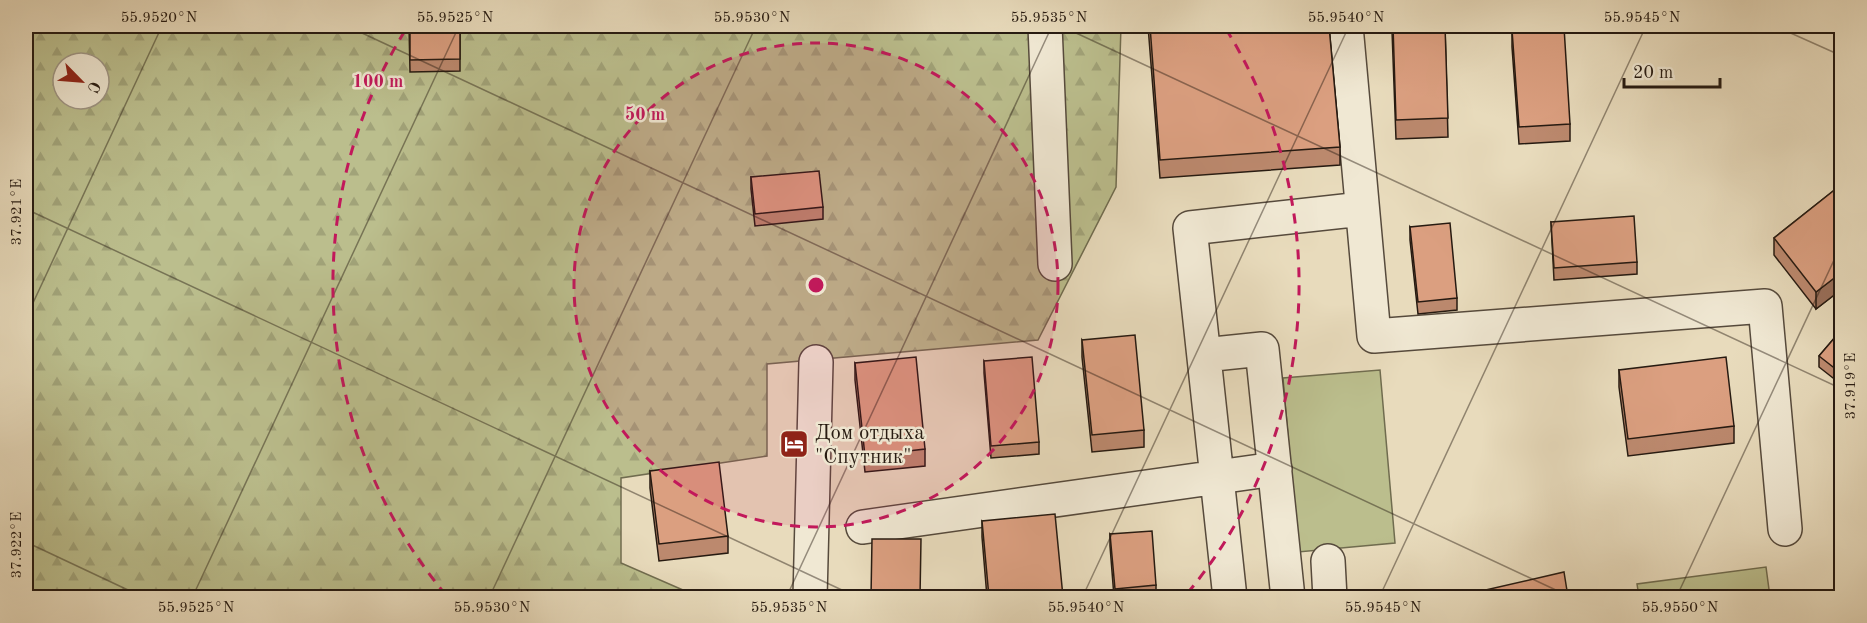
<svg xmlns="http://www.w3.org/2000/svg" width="1867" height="623" font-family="'Old Standard TT',serif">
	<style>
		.forest { fill: url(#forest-firs); stroke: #706c4f; stroke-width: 1.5; fill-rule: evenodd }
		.park { fill: #bbbe8d; stroke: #706c4f; stroke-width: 1.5 }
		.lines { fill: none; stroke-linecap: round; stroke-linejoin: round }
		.minor-casing { stroke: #564a3c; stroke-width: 36 }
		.minor { stroke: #f0e8d3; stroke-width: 33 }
		.wall { fill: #bc896e; stroke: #261a11; stroke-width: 1.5 }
		.shaded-wall { fill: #996f5a; stroke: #261a11; stroke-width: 1.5 }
		.building { fill: #db9f80; stroke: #261a11; stroke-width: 1.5 }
		.ticks { fill: none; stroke: #261a11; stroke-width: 1.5; stroke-opacity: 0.45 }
		.ring { fill: none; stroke: #c2185b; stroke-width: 3; stroke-dasharray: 10 8 }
		.labels { text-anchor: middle; stroke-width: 5; stroke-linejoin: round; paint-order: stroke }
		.poi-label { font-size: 21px; fill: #261a11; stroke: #f0e8d3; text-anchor: start }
		.centre { fill: #c2185b; stroke: #f0e8d3; stroke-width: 3 }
		.ring-label { font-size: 18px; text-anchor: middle; font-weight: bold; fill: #c2185b; stroke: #f0e8d3; stroke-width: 5; stroke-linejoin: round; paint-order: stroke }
		.neatline { fill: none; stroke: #261a11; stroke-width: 2 }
		.ticks-label { font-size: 15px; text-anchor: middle; fill: #261a11 }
	</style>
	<defs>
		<pattern id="forest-firs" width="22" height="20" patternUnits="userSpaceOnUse" patternTransform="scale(1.5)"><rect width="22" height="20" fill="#bbbe8d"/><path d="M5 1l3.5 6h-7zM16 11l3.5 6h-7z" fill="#a1a379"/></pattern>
	</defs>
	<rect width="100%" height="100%" fill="#e8dbbc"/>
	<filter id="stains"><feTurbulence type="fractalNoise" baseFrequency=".00333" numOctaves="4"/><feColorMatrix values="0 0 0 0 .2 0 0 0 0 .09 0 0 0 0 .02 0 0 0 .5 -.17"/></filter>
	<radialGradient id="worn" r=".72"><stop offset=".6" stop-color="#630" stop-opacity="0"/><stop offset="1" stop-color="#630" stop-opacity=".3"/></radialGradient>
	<path class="forest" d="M26 26H1121L1116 187 1038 340 767 364V456L621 478V563L699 597H26ZM63 63H99V99H63Z"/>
	<path class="park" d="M1380 370 1395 543 1298 552 1283 378Z
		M1766 567 1770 597H1639L1637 584Z"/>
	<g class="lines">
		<g class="minor-casing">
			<path id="minor" d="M1045 26 1055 264
				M1346 26 1374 336 1765 306 1785 529
				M1204 355 1262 349 1288 598
				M863 527 1275 469
				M1328 561 1330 598
				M810 598 816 362
				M1230 598 1190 228 1362 209"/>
		</g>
		<use href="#minor" class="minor"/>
	</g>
	<path class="wall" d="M409 26H460V71L410 72Z
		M1148 26H1329L1340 147V165L1160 178Z
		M1364 26H1467L1445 27 1448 137 1396 139 1392 31 1365 33Z
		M1512 30 1570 124V141L1519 144 1512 47Z
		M751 177 823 207V219L755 226 751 189Z
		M1842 184V289L1816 309 1774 255V238Z
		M1551 222 1637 262V274L1554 280Z
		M1410 227 1457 298V310L1418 314 1410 240Z
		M1842 329V385L1819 367V356Z
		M1082 340 1144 430V447L1092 452 1082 357Z
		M984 361 1039 442V454L991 458 984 373Z
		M855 363 925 449V466L865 472 855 380Z
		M1619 370 1734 426V443L1628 456 1619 387Z
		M650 471 728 536V553L659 561 650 488Z
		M982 521 1063 597H987L982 537Z
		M1110 534 1156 585V597H1114L1110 546Z"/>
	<path class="shaded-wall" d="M1842 272V289L1816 309V292Z"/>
	<path class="building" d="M410 26H460V59L410 60Z
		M1150 26H1329L1340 147 1160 160Z
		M1393 26H1445L1448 118 1396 120Z
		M1564 27 1570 124 1519 127 1512 30Z
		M819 171 823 207 755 214 751 177Z
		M1842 184V272L1816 292 1774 238Z
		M1634 216 1637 262 1554 268 1551 222Z
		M1450 223 1457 298 1418 302 1410 227Z
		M1842 329V374L1819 356Z
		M1135 335 1144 430 1092 435 1082 340Z
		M916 357 925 449 865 456 855 363Z
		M1032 357 1039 442 991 446 984 361Z
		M1726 357 1734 426 1628 439 1619 370Z
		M719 462 728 536 659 544 650 471Z
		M1055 514 1063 597H989L982 521Z
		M1152 531 1156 585 1115 589 1110 534Z
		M872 539H921L920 597H871Z
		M1564 572 1568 597H1455Z"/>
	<path class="ticks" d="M347 26 1573 598M1061 26 1842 389M1775 26 1842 56M26 209 859 598M26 318 162 26M26 542 145 598M192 598 459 26M489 598 756 26M786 598 1052 26M1082 598 1349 26M1379 598 1646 26M1676 598 1842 243"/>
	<circle cx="816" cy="285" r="242" fill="#c2185b" fill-opacity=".12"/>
	<g class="ring">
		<circle cx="816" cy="285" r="242"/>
		<path d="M446 595A483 483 0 0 1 406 29M1226 29A483 483 0 0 1 1186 595"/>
	</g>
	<defs>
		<g id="hotel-square" transform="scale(1.5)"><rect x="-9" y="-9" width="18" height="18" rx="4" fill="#8f2418" stroke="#f0e8d3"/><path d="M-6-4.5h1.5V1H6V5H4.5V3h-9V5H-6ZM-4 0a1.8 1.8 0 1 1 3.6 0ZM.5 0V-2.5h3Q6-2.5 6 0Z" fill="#fff"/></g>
	</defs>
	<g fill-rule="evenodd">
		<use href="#hotel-square" x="794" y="444"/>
	</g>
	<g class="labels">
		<g class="poi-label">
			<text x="815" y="439">Дом отдыха<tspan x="815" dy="24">"Спутник"</tspan></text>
		</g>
	</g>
	<circle cx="816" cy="285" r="9" class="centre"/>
	<g class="ring-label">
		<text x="378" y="87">100 m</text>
		<text x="645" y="120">50 m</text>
	</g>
	<rect width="1867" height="623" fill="none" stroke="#e8dbbc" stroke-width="66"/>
	<g transform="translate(81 81) rotate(115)"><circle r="28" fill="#f0e8d3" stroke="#9f9685" stroke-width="1.5"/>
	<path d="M0-4.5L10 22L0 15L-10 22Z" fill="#8f2418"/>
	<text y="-9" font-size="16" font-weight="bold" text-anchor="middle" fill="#261a11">С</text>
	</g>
	<path d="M1624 78v9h96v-9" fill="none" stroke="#261a11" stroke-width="3"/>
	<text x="1633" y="78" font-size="18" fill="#261a11" stroke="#f0e8d3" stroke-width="4.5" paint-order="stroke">20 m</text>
	<rect x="33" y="33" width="1801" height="557" class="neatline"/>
	<g class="ticks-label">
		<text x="159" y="22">55.9520°N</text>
		<text x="455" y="22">55.9525°N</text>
		<text x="752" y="22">55.9530°N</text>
		<text x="1049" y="22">55.9535°N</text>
		<text x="1346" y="22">55.9540°N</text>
		<text x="1642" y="22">55.9545°N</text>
		<text transform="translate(16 212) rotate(-90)" y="5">37.921°E</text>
		<text transform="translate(1850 386) rotate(-90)" y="5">37.919°E</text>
		<text transform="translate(16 545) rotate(-90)" y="5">37.922°E</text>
		<text x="196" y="612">55.9525°N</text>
		<text x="492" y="612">55.9530°N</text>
		<text x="789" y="612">55.9535°N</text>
		<text x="1086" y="612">55.9540°N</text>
		<text x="1383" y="612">55.9545°N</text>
		<text x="1680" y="612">55.9550°N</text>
	</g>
	<rect width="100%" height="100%" filter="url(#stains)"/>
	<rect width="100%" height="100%" fill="url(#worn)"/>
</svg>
